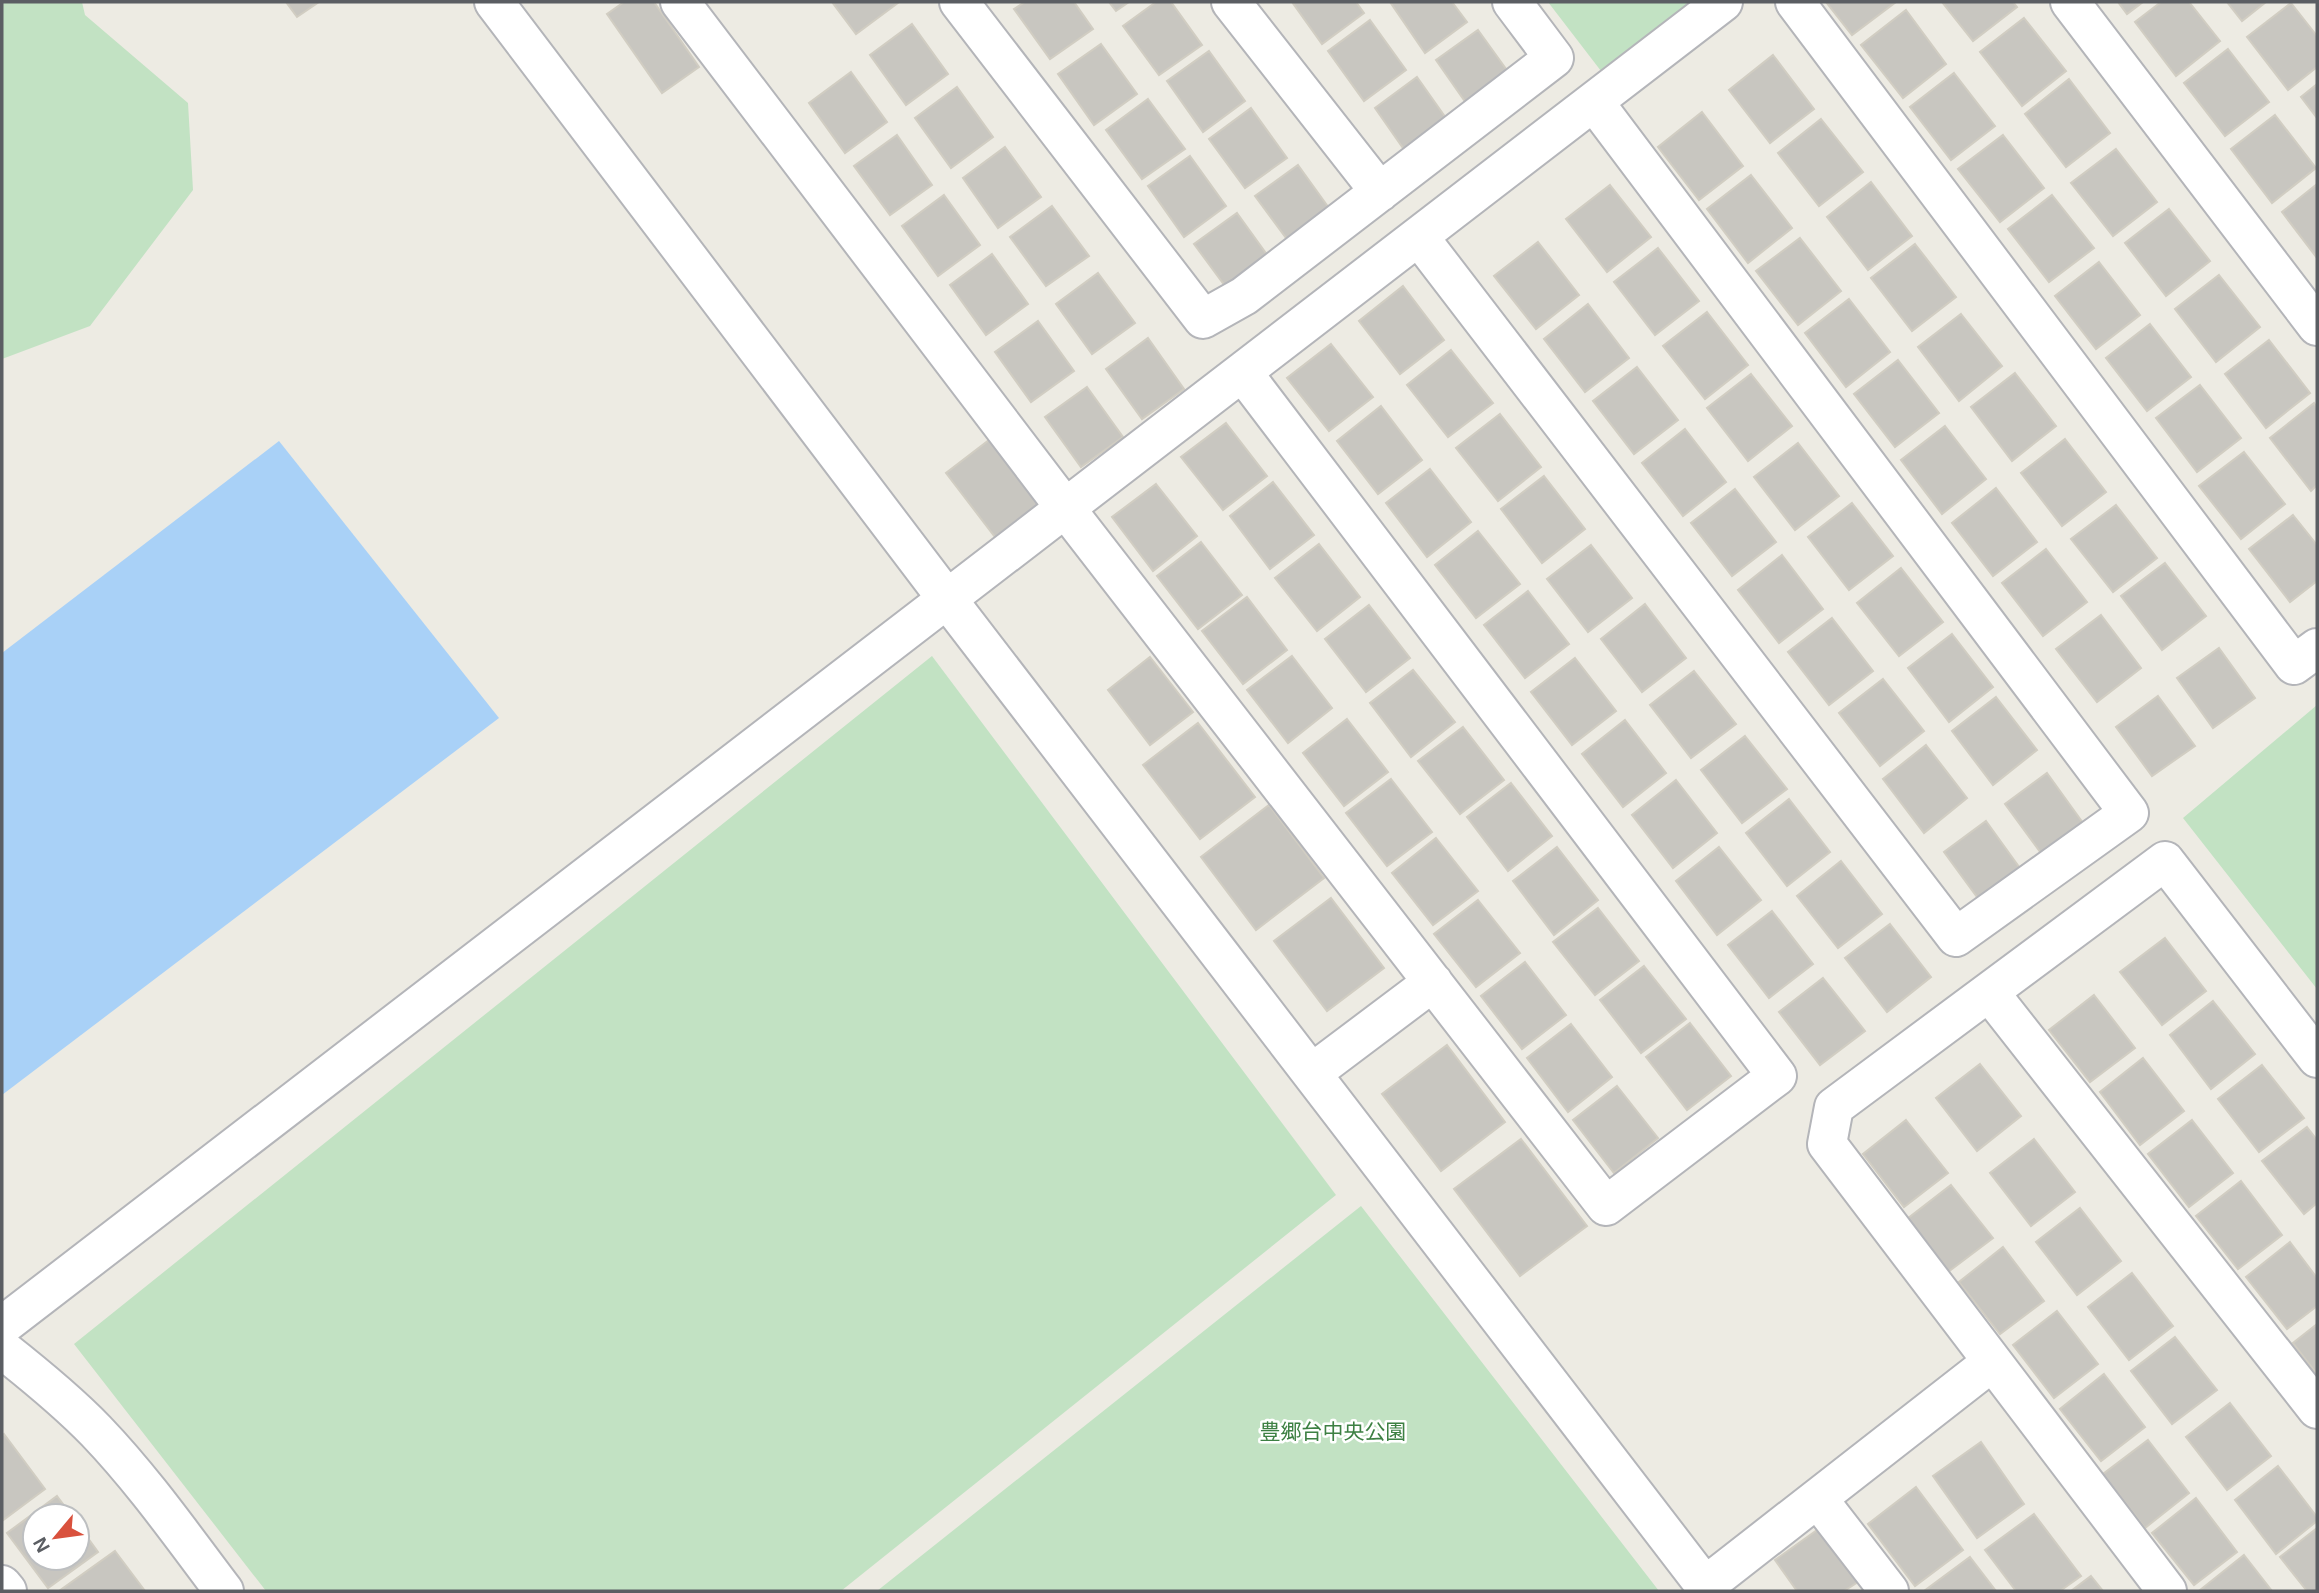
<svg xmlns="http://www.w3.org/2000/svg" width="2319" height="1593" font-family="Arial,'Noto Sans JP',sans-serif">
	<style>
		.green { fill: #c2e2c3 }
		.water { fill: #a9d1f7 }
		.building { fill: #c8c6c0; stroke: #d1cdc2; stroke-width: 2 }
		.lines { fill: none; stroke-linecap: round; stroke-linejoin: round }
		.minor-casing { stroke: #b4b5b9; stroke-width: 42 }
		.minor { stroke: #fff; stroke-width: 38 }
		.labels { text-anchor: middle; stroke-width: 5; stroke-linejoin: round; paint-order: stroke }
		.park-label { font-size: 21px; fill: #3d8043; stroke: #fff }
	</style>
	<rect width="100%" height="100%" fill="#edebe3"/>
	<path class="green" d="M2 2H82L85 15 188 103 193 190 90 326 2 359Z
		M1548 2H1692L1601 71Z
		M932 656 1336 1195 841 1591H266L74 1344Z
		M2317 705V989L2183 818Z
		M1361 1206 1659 1591H877Z"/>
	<path class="water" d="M279 441 499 718 2 1095V653Z"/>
	<path class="building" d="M286 2H319L297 17Z
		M624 2H654L699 67 662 93 607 14Z
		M832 2H897L898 3 856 34Z
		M1025 2H1074L1093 29 1050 59 1014 9Z
		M1109 2H1129L1116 11Z
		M1156 2H1171L1202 45 1159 75 1123 26Z
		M1292 2H1356L1364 13 1322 44Z
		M1390 2H1452L1467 22 1425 53Z
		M1826 2H1896L1852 35Z
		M1942 2H2013L2017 7 1973 41Z
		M2118 2H2143L2127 14Z
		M2161 2H2189L2220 41 2176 76 2135 22Z
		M2227 2H2266L2242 21Z
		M2291 3 2317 36V67L2288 90 2247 37Z
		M1906 10 1946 64 1903 98 1861 45Z
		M2024 18 2066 71 2022 106 1980 52Z
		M1370 20 1406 70 1364 101 1328 51Z
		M912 24 948 74 906 105 870 55Z
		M1478 30 1514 80 1471 110 1436 60Z
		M1101 44 1137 94 1094 125 1058 74Z
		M2228 49 2269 102 2225 136 2184 83Z
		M1209 51 1245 101 1203 132 1167 81Z
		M1773 55 1814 109 1770 143 1729 90Z
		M851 72 887 122 845 153 809 103Z
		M1954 73 1995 126 1951 160 1910 107Z
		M1417 77 1453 128 1410 158 1375 108Z
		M2069 79 2110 133 2066 167 2025 114Z
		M2317 84V118L2301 97Z
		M957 87 993 137 951 168 915 118Z
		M1148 99 1185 149 1142 179 1106 130Z
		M1251 108 1287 158 1245 188 1209 139Z
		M1702 112 1743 166 1699 200 1658 147Z
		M2275 115 2316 168 2272 203 2231 149Z
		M1821 119 1863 172 1819 206 1778 153Z
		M897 135 932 185 890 215 854 166Z
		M2003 135 2044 188 2000 222 1958 169Z
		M1005 147 1041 197 998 228 963 178Z
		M2116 149 2157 202 2113 236 2071 183Z
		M1190 156 1226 206 1184 237 1148 186Z
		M1298 165 1334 215 1292 246 1255 196Z
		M1751 175 1792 228 1748 263 1707 209Z
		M1871 182 1912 236 1868 270 1827 217Z
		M2317 184V258L2282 212Z
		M1610 185 1651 237 1607 272 1566 219Z
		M944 195 980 245 938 276 902 226Z
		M2052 195 2094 248 2049 282 2008 229Z
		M1052 206 1089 256 1046 286 1010 237Z
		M2169 209 2210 261 2166 296 2125 243Z
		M1237 213 1273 263 1231 294 1194 244Z
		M1800 238 1841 291 1798 325 1756 271Z
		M1538 242 1579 295 1536 329 1494 276Z
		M1915 244 1956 297 1912 331 1871 278Z
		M1658 248 1699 301 1655 335 1614 282Z
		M992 254 1028 304 986 335 950 285Z
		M2099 262 2140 315 2096 349 2055 296Z
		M1098 273 1135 323 1092 354 1056 304Z
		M2219 275 2260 327 2216 362 2175 309Z
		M1403 286 1444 340 1400 374 1359 321Z
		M1849 299 1890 352 1846 387 1805 333Z
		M1588 304 1629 358 1585 392 1544 339Z
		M1707 312 1748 365 1705 399 1663 346Z
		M1961 314 2002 366 1959 401 1918 347Z
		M1038 321 1074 371 1031 402 995 352Z
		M2150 324 2191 377 2147 411 2106 358Z
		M1148 338 1184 389 1142 419 1106 369Z
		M2269 340 2310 393 2266 428 2225 374Z
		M1331 344 1373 397 1329 431 1287 378Z
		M1451 350 1493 403 1448 437 1407 385Z
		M1898 360 1939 413 1895 447 1854 394Z
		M1637 367 1678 420 1634 454 1593 401Z
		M2015 373 2056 426 2012 461 1971 407Z
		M1751 374 1792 426 1748 461 1707 408Z
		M2200 385 2241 438 2197 472 2156 418Z
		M1087 387 1123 437 1081 467 1045 417Z
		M2314 403 2317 408V485L2311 491 2270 438Z
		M1381 406 1422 460 1378 494 1337 441Z
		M1500 414 1541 467 1498 501 1456 448Z
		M1226 423 1267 476 1223 510 1181 457Z
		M1945 426 1986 479 1942 514 1901 460Z
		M1685 429 1726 482 1683 516 1642 463Z
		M993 437 1042 502 995 537 946 473Z
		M2065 439 2106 492 2062 526 2021 473Z
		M1798 443 1839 496 1795 530 1754 477Z
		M2244 452 2285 504 2241 539 2199 486Z
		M1430 469 1471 522 1427 557 1386 503Z
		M1544 476 1585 529 1542 563 1501 509Z
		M1273 482 1314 535 1270 569 1230 516Z
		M1156 484 1197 536 1153 571 1112 517Z
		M1996 488 2037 542 1993 576 1952 523Z
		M1735 489 1776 542 1732 576 1691 523Z
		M1852 503 1893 556 1849 590 1808 537Z
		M2116 505 2157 558 2113 592 2071 539Z
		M2293 515 2317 545V581L2290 602 2249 549Z
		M1478 531 1520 584 1476 618 1435 565Z
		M1201 542 1242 595 1198 629 1157 576Z
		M1319 544 1360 597 1317 631 1275 578Z
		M1591 545 1632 598 1588 632 1547 579Z
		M2046 549 2087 602 2043 636 2002 583Z
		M1782 555 1823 609 1779 643 1738 590Z
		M2165 563 2206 616 2162 650 2121 596Z
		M1901 568 1943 622 1899 656 1857 603Z
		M1528 591 1569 644 1525 678 1484 625Z
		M1247 597 1287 650 1243 684 1202 631Z
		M1645 604 1686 658 1642 692 1601 639Z
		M1369 605 1410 658 1366 692 1325 639Z
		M2101 615 2141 668 2097 702 2056 649Z
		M1832 618 1873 671 1829 705 1788 652Z
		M1952 634 1993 687 1949 722 1908 668Z
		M2219 648 2255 698 2213 728 2177 678Z
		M1292 656 1332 708 1288 743 1247 690Z
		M1150 657 1193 712 1150 745 1108 690Z
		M1575 658 1616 711 1572 745 1531 692Z
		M1413 670 1455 722 1411 757 1370 703Z
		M1694 671 1736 724 1691 758 1650 705Z
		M1883 679 1924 731 1880 766 1839 713Z
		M2158 696 2195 746 2152 776 2116 727Z
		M1996 697 2037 750 1993 785 1952 731Z
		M1347 719 1388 772 1344 806 1303 753Z
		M1625 720 1666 773 1623 807 1582 754Z
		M1198 723 1255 797 1200 839 1143 765Z
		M1463 727 1504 780 1460 814 1418 761Z
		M1745 736 1787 789 1742 823 1701 770Z
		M1926 745 1967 798 1924 833 1883 779Z
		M2047 773 2083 823 2041 853 2005 804Z
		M1391 779 1432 832 1387 866 1346 813Z
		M1676 780 1717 833 1673 868 1632 815Z
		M1511 783 1552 836 1508 871 1467 817Z
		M1789 799 1830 852 1787 886 1746 833Z
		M1269 805 1324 878 1256 930 1201 857Z
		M1986 821 2022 871 1980 901 1944 852Z
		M1436 838 1478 891 1433 925 1392 873Z
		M1557 847 1598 900 1554 935 1513 881Z
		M1719 847 1761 900 1717 935 1676 881Z
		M1841 861 1882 914 1838 948 1797 896Z
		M1331 898 1384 968 1327 1011 1274 941Z
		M1478 900 1520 953 1476 987 1434 934Z
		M1598 908 1639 961 1595 995 1553 942Z
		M1772 911 1813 964 1769 998 1728 945Z
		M1890 924 1931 977 1887 1012 1845 958Z
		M2165 938 2206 991 2162 1025 2120 972Z
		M1525 962 1566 1015 1522 1049 1481 996Z
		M1644 966 1686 1019 1641 1053 1600 1000Z
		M1823 978 1865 1031 1820 1065 1779 1012Z
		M2094 995 2135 1048 2090 1082 2049 1030Z
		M2213 1001 2255 1054 2211 1089 2170 1035Z
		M1690 1023 1731 1076 1687 1110 1646 1057Z
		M1571 1024 1612 1077 1568 1112 1527 1058Z
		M1447 1045 1505 1122 1441 1171 1382 1094Z
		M2143 1058 2184 1111 2140 1145 2100 1092Z
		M1980 1064 2021 1116 1977 1151 1936 1098Z
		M2262 1065 2304 1118 2259 1152 2218 1099Z
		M1617 1086 1658 1138 1614 1173 1573 1120Z
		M1906 1120 1948 1173 1904 1207 1863 1154Z
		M2192 1120 2233 1173 2189 1207 2148 1154Z
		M2307 1127 2317 1140V1203L2304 1214 2262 1161Z
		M1521 1139 1587 1226 1520 1276 1454 1189Z
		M2034 1139 2075 1192 2031 1226 1990 1173Z
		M2241 1181 2282 1235 2238 1269 2196 1216Z
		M1951 1185 1993 1238 1948 1272 1907 1219Z
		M2080 1208 2121 1261 2077 1295 2036 1242Z
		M2290 1242 2317 1278V1306L2287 1329 2246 1277Z
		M2003 1247 2044 1301 2000 1334 1959 1282Z
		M2132 1273 2173 1326 2129 1360 2088 1307Z
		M2057 1311 2098 1364 2054 1398 2013 1345Z
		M2317 1324V1374L2293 1343Z
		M2175 1337 2217 1390 2172 1424 2131 1371Z
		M2104 1374 2145 1427 2101 1461 2060 1409Z
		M2230 1403 2271 1456 2227 1490 2186 1437Z
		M4 1434 45 1489 2 1521V1436Z
		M2148 1440 2189 1493 2145 1528 2103 1474Z
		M1981 1442 2024 1504 1977 1538 1933 1476Z
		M2278 1466 2317 1517V1521L2276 1554 2235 1500Z
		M1916 1487 1963 1550 1915 1586 1868 1524Z
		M57 1496 72 1516H35V1558H77V1523L98 1552 48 1588 7 1533Z
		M2196 1498 2237 1552 2194 1585 2152 1533Z
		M2034 1514 2081 1576 2060 1591H2016L1985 1550Z
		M1820 1528 1858 1582 1844 1591H1797L1775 1560Z
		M2317 1528V1591H2307L2280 1557Z
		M115 1551 145 1591H59Z
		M2244 1555 2272 1591H2201L2200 1590Z
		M1970 1557 1996 1591H1924Z
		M2091 1576 2103 1591H2071Z"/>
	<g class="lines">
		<g class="minor-casing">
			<path id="minor" d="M494 2 947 599 1709 1591
				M680 2 1066 509 1606 1206 1777 1076 1243 373
				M959 2 1203 319 1244 296 1554 58 1512 2
				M1231 2 1380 192
				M1795 2 2294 665 2317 648
				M2070 2 2317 326
				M1419 237 1956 937 2129 813 1594 102
				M1989 992 2317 1409
				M1312 1073 1433 982
				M2 1326 1723 2
				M2 1349C35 1375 67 1401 96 1431 143 1480 183 1537 224 1591
				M1818 1499 1889 1591
				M2 1585 7 1591
				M1705 1586 1992 1362
				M2167 1591 1827 1144 1834 1107 2165 861 2317 1058"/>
		</g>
		<use href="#minor" class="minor"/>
	</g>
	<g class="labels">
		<g class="park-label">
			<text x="1333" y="1439">豊郷台中央公園</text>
		</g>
	</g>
	<rect width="2319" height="1593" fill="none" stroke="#5b5e63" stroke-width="7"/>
	<g transform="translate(56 1537) rotate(241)"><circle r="33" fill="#ffffff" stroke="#bdbfc1" stroke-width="2"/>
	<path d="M0-5L12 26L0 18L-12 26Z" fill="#d9513d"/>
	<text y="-10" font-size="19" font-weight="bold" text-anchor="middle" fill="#5b5e63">N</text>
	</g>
</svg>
